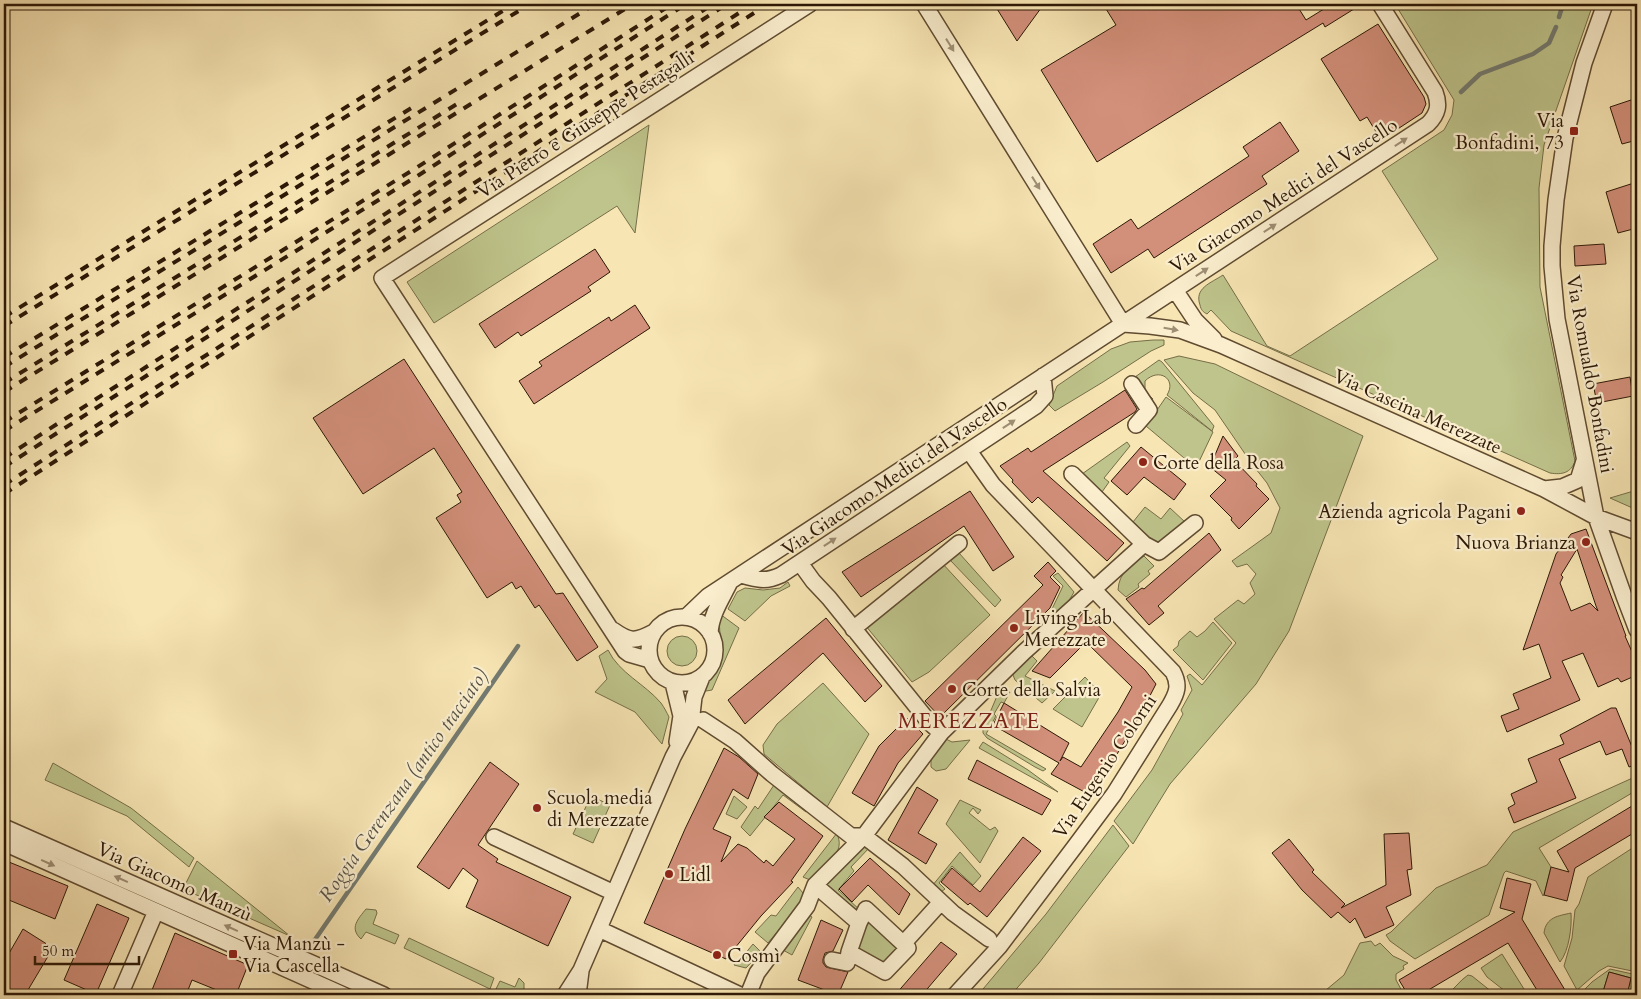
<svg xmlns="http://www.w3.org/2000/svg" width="1641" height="999" font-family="Cardo,serif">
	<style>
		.green { fill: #bec48b; stroke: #766e48 }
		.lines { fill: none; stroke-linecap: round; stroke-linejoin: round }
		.stream { stroke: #737a70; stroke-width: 4.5 }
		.building { fill: #d28f7a; stroke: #2d1806; fill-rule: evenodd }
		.street-casing { stroke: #604b31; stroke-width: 18 }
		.street { stroke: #faeece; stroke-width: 15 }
		.rail { stroke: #2d1806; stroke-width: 4; stroke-dasharray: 9 9; stroke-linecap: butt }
		.oneway { fill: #9e8e74 }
		.poi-dot { fill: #8f2418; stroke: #faeece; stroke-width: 2 }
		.labels { text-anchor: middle; stroke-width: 4.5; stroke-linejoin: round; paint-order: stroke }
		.poi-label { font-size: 19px; fill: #2d1806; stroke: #faeece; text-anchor: start }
		.street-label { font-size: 19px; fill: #2d1806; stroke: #faeece }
		.water-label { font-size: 20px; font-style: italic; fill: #565144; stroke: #faeece }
		.quarter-label { font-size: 21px; letter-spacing: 1px; fill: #7a1f14; stroke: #faeece }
	</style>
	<rect width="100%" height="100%" fill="#f7e5b3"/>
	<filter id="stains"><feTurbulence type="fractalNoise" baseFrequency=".004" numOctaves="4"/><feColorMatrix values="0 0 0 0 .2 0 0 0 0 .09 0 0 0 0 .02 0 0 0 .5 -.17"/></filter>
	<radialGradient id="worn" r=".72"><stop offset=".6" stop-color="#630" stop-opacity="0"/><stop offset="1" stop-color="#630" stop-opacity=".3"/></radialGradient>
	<path class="green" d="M1395 4H1593L1544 145 1539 188 1540 287 1575 461C1571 473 1562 475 1550 473L1231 331 1211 310 1207 314C1203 312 1201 310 1200 305 1194 288 1211 283 1223 275L1267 346 1290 356 1438 259 1382 171 1444 130 1452 115 1454 100Z
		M649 125 635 233 617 206 434 323 407 282Z
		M1153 340H1164V345L1151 351 1103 382 1055 411 1049 405 1057 386 1111 349 1130 342Z
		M1179 356 1215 364 1363 436 1289 631 1256 684 1170 784 1133 844 1114 821 1152 770 1183 714 1181 710 1192 690 1187 676 1190 674 1202 685 1236 643 1214 619 1238 600 1244 604 1255 594 1250 583 1256 574 1247 564 1237 567 1232 561 1271 533 1280 508 1267 483 1252 464 1215 410 1193 393 1164 360Z
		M1159 360 1162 362 1214 426 1212 431 1167 395C1177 379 1159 367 1145 381V391L1153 399 1149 402 1135 377Z
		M1166 397 1213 432 1196 468 1146 426Z
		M1127 442 1130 446 1104 478 1109 482 1102 492 1082 474Z
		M1637 490V510L1610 498Z
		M1145 507 1161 519 1170 508 1185 522 1157 544 1133 522Z
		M959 553 1001 600 995 607 950 560Z
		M1144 556 1154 566 1148 571 1150 574 1138 584 1139 587 1126 597 1118 590C1119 572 1131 565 1144 556Z
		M942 563 990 615 929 672 912 682 865 625Z
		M1058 573 1074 592C1070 600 1062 610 1054 614L1052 609 1063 586 1053 576Z
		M788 582 790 586 771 596 745 621 728 609 737 592 745 588 763 590 780 588Z
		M720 614 739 628 712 690 700 692C709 681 720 669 721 654 722 640 718 630 720 614Z
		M1213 622 1232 643 1203 680 1173 650 1178 646 1179 641 1190 631 1197 637 1205 631Z
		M667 651a15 15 0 1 1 30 0a15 15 0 1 1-30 0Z
		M608 650C619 673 645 684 661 703 664 707 667 713 669 717L662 744 635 712 595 692 607 679 599 656Z
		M1031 655 1037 661 1025 676 1055 691 1042 703 1015 680 1013 675 1015 670Z
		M1085 677 1101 694 1082 727 1053 709Z
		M823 683 869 734 827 807 764 754 763 745 777 724Z
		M1003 688 1010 692 1004 703 1001 702 994 714 996 716 986 734 1046 769 1043 771 1035 767 987 738 983 733V729L1000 689Z
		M946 739 952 742 970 740 946 769 936 771 931 767V759Z
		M983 742 1028 770 1058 792 979 748Z
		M53 763 131 808 194 858 189 867 127 816 45 780Z
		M1637 776V790L1539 848 1551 867 1544 895 1543 896 1536 881 1506 871 1504 873 1489 915 1415 959 1390 941 1386 935 1391 932 1436 888 1487 865 1513 832Z
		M776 782 810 808 806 812 783 795 750 836 741 827 755 806 758 809Z
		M591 796 610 805 593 843 573 834Z
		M734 796 747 807 737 819 726 814Z
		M960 800 981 810 978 814 973 808 969 813 990 830 995 827 998 831 980 863 946 824Z
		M1113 825 1129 846 1039 963 1011 995H978L1046 914Z
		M837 833C838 837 840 841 839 846 838 856 818 875 810 880L803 877Z
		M862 844 871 846 851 867 854 871 838 890 860 910 857 916 825 890 827 882Z
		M1634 847H1637V972L1608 966 1599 971 1577 990 1564 966 1572 938 1575 910 1579 904 1588 877Z
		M960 852 981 876 973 885 952 866 939 883 945 889 938 894 932 886Z
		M197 861 290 936 183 889Z
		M798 887 803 893 801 903 768 943 755 932 771 915 776 916Z
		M366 909 376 910 377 913 373 924 399 935 395 944 366 932 361 939C349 928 358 919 366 909Z
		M1571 913C1572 927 1569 951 1560 962L1544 933C1546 917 1558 916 1571 913Z
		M808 914 812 917 792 955 783 950Z
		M867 918 900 948 886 968 854 952Z
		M409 938 494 978 490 989 404 948Z
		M1371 941 1375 946 1380 943 1393 956 1408 963 1403 966 1404 969 1396 974V980L1402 991V995H1320L1344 975 1360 943Z
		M753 944 761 952 746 968 734 965 738 959 740 960Z
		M1502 954 1524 989 1526 995H1510L1487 977 1481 968Z
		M1610 969 1637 975V995H1627L1631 978 1609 972 1602 995 1580 994 1592 982Z
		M1468 975 1472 976 1492 992 1489 995H1446C1455 989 1459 981 1468 975Z
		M519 978 524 983V989L521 994 493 995 500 981 515 987Z"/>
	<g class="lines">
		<path class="stream" d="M1559 17 1563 4
			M1461 92 1480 74 1533 54 1549 43 1556 27
			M314 941 518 646"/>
	</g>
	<path class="building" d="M994 4H1044L1017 41Z
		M1103 4H1296L1306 20 1332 4H1362L1325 27 1323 23 1097 162 1041 70 1116 25Z
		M1378 24 1424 97 1426 104 1422 113 1381 140 1367 117 1360 121 1321 59Z
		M1637 98V140L1622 144 1610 107Z
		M1280 122 1299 151 1262 176 1267 184 1154 258 1148 249 1111 273 1093 244 1131 219 1138 229 1249 156 1243 147Z
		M1637 182V228L1618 233 1606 192Z
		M1604 244 1606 264 1575 266 1574 246Z
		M595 249 610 272 588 287 591 291 521 336 518 332 495 348 479 324Z
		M635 305 650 328 534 404 519 381 542 366 539 362 609 317 611 321Z
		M404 359 556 594 563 593 598 647 577 661 539 605 535 608 521 586 516 589 512 582 487 598 436 518 461 502 457 495 462 492 434 448 363 494 313 418Z
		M1630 377 1633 396 1597 403 1593 384Z
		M1125 390 1137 409 1135 412 1043 471 1124 543 1107 561 1038 497 1032 503 1012 482 1013 480 1000 466 1028 448 1031 452Z
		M1223 436 1238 456 1234 460 1257 484 1256 486 1269 499 1239 529 1231 520 1232 518 1210 496 1226 480 1210 467Z
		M1141 447 1186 484 1174 500 1144 477 1127 495 1111 481Z
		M970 491 1014 557 993 571 964 526 861 597 842 572Z
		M1586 529 1626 636H1625L1637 663V675L1621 682 1618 678 1598 687 1583 653 1562 661 1580 700 1507 732 1501 716 1519 709 1513 694 1551 678 1539 644 1523 650 1556 554 1571 534ZM1577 549 1596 606 1598 611 1590 603 1571 611 1560 583 1563 577 1561 575Z
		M1209 533 1221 550 1158 606 1164 613 1149 625 1126 599 1142 588 1144 589Z
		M1048 562 1056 571 1050 577 1060 587 1050 608 940 717 925 701 1043 585 1034 576Z
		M1084 612 1145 670 1156 684 1138 719 1092 796 1051 774 1059 763 993 725 1004 703 1069 743 1060 761 1063 757 1081 767 1118 712 1132 687 1086 642 1050 678 1032 671Z
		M826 618 882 686 865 702 823 653 745 724 728 700Z
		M1611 708H1616L1637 759V764L1629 767 1622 749 1606 755 1600 741 1559 759 1576 798 1514 823 1508 808 1515 804 1511 794 1537 782 1528 759 1564 744 1560 735Z
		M907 718 923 734 898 763 874 806 852 793 879 746Z
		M724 748 739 757 758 774 748 799 733 789 713 829 731 837 721 862 738 844 747 848 764 863 766 860 773 866 795 839 764 817 779 802 823 836 791 881 793 882 761 916 726 959 644 923 685 829Z
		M977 760 1051 800 1042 815 968 779Z
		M490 762 519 784 478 845 498 859 496 862 571 897 548 946 466 907 478 880 463 868 449 889 417 867Z
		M917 787 938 800 918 833 937 844 926 864 888 840Z
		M1637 803V831L1575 868 1567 901 1544 895 1551 867 1569 872 1557 851Z
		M1409 833 1412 869 1407 870 1411 895 1386 907 1394 925 1365 938 1355 918 1350 923 1338 912 1331 918 1302 890 1272 853 1289 839 1314 870 1312 872 1345 904 1341 908 1386 885 1384 834Z
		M1023 837 1041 851 987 917 970 903 968 905 941 882 952 868 980 892Z
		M870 858 910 894 899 915 868 885 852 902 839 889Z
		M4 860 68 886 55 919 4 898Z
		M1507 878 1531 884 1522 919 1568 995H1540L1508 943 1420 995H1404L1405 990 1399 980 1515 912 1500 908Z
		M97 904 129 918 96 994 64 980Z
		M821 920 843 930 833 951 825 953 823 959V963L826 967 848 972 838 995 798 980Z
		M23 929 53 948 25 995H4V962Z
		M175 933 248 965 236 995H229L192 980 186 995H150Z
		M941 942 957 954 922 995H895Z
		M1609 972 1631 978 1627 995H1602Z"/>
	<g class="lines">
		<g class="street-casing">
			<path id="street" d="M924 4 1123 324
				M1605 4 1584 63 1565 138 1556 200 1552 246V266L1557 319 1596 517 1624 596 1637 630
				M1175 290 1195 320 1214 339
				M1123 324 1150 326 1180 330 1221 345 1544 489 1596 517 1637 532
				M1132 384 1149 410 1136 425
				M1072 474 1144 544
				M1544 489 1562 487 1578 480 1584 461
				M800 563 813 581 829 598 929 722 941 733
				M740 575C758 579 763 583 781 575L1036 406 1045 396 1043 376
				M649 650a33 33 0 1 1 66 0a33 33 0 1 1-66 0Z
				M686 617 708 596 1428 124C1438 114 1440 105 1435 92L1380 4
				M853 629 959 543
				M613 630C630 642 635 642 654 632
				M710 633C711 615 721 600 729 584
				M650 660 629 654 625 651 382 278 810 4
				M673 683 681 716 677 742
				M703 720 735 741 772 774 851 836H864L903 866 953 913 989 939
				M4 827 384 995
				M494 837 614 893
				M4 843 344 995
				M815 885 859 923 849 952 885 972 908 948 866 909 859 923
				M599 929 740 995
				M903 944 941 902
				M832 960 847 963 849 952
				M120 995 156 911
				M565 995 581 970 673 757 691 723 694 697 702 677
				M578 995 581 971
				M748 995 757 973 807 906 815 885 864 836 941 733 1024 652 1144 544 1159 552 1195 523
				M955 995 999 947 1076 845 1114 794 1170 705C1177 693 1180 685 1173 672L993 485 969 451"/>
		</g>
		<use href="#street" class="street"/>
		<path class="rail" d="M4 317 514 4
			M4 326 530 4
			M4 357 413 107
			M4 367 595 4
			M4 383 457 104
			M4 392 633 4
			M4 422 416 168 672 4
			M4 431 419 175 686 4
			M4 458 713 4
			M4 467 727 4
			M4 485 753 4
			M4 494 768 4"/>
	</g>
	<defs><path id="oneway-solid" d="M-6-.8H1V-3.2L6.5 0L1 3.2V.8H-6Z" transform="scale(1.25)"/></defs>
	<g class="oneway">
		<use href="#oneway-solid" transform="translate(950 45) rotate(58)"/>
		<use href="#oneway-solid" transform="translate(1401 142) rotate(-33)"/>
		<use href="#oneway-solid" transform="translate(1036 183) rotate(58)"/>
		<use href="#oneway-solid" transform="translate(1270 228) rotate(-33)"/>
		<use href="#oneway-solid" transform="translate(1202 272) rotate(-33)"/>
		<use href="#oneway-solid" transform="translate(1171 329) rotate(10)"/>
		<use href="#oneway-solid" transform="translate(1009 424) rotate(-34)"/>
		<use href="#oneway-solid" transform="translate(830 542) rotate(-34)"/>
		<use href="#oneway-solid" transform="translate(48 863) rotate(24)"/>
		<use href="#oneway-solid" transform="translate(121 879) rotate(-156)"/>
		<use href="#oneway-solid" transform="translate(231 928) rotate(-156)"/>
	</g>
	<g class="poi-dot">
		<rect x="1569" y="126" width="10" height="10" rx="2.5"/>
		<circle cx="1143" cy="462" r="5"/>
		<circle cx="1521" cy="511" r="5"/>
		<circle cx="1586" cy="542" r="5"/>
		<circle cx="1014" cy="628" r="5"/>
		<circle cx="952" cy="689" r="5"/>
		<circle cx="537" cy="808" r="5"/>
		<circle cx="669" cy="874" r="5"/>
		<rect x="228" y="949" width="10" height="10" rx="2.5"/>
		<circle cx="717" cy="955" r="5"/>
	</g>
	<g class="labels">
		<g class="poi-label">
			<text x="1564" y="127" text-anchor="end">Via<tspan x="1564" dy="22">Bonfadini, 73</tspan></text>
			<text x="1153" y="469">Corte della Rosa</text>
			<text x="1511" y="518" text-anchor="end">Azienda agricola Pagani</text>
			<text x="1576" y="549" text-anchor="end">Nuova Brianza</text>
			<text x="1024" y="624">Living Lab<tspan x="1024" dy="22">Merezzate</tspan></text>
			<text x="962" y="696">Corte della Salvia</text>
			<text x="547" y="804">Scuola media<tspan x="547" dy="22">di Merezzate</tspan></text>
			<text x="679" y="881">Lidl</text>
			<text x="243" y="950">Via Manzù -<tspan x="243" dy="22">Via Cascella</tspan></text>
			<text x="727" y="962">Cosmì</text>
		</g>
		<g class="street-label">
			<text transform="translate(585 124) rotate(-33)" y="7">Via Pietro e Giuseppe Pestagalli</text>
			<text transform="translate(1283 195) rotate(-33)" y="7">Via Giacomo Medici del Vascello</text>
			<text transform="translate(1591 374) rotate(80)" y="7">Via Romualdo Bonfadini</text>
			<text transform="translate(1418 411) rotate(24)" y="7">Via Cascina Merezzate</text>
			<text transform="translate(894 476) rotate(-34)" y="7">Via Giacomo Medici del Vascello</text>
			<text transform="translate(1104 766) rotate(-56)" y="7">Via Eugenio Colorni</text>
			<text transform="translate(175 881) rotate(24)" y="7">Via Giacomo Manzù</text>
		</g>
		<g class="water-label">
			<text transform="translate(403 785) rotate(-55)" y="7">Roggia Gerenzana (antico tracciato)</text>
		</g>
		<g class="quarter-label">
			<text x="969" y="728">MEREZZATE</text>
		</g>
	</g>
	<rect width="1641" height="999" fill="none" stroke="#f7e5b3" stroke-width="20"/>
	<rect x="5" y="5" width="1631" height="989" fill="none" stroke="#2d1806" stroke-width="2.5"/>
	<rect x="10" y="10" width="1621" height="979" fill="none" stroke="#2d1806"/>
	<path d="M35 956v8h104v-8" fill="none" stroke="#2d1806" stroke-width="2.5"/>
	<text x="42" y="956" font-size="15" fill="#2d1806" stroke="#faeece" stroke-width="4" paint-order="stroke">50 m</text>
	<rect width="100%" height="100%" filter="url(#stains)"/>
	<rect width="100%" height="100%" fill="url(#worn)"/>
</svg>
